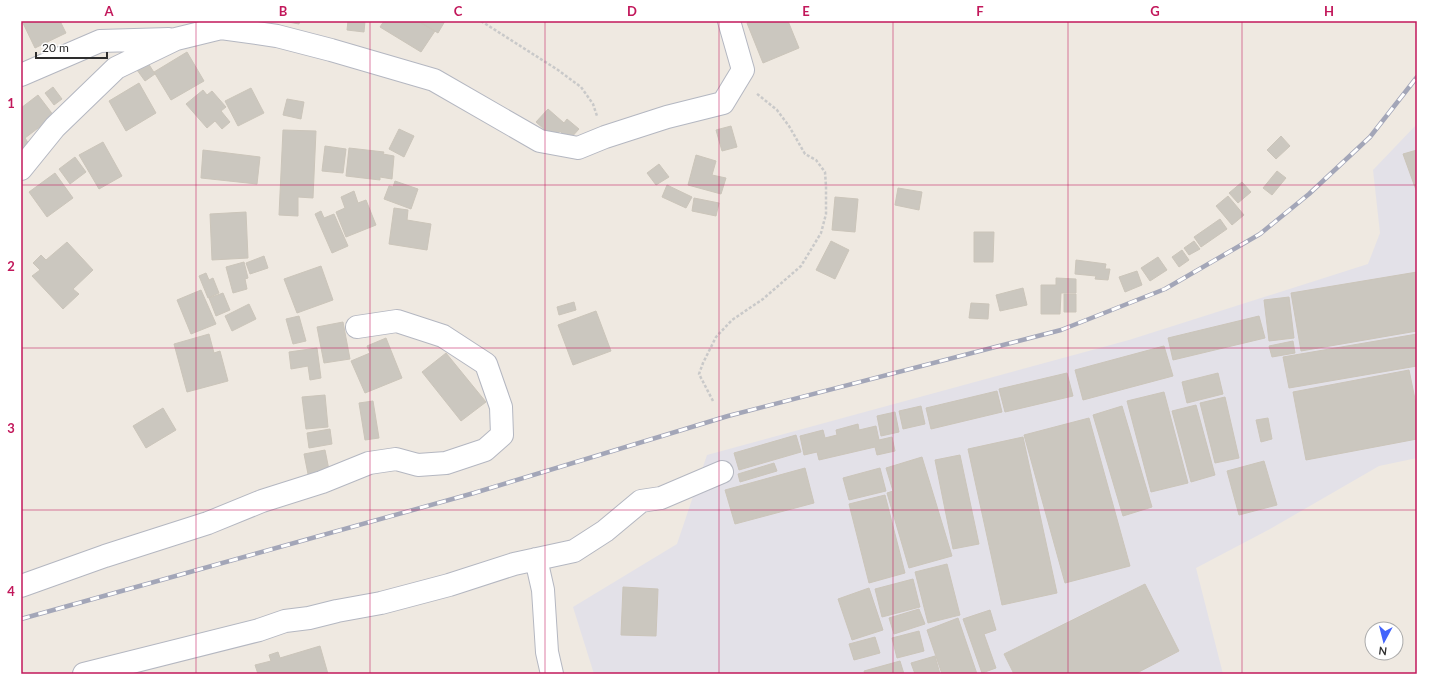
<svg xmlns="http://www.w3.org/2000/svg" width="1438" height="695" font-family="Lato,sans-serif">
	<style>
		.industrial { fill: #e3e1e8 }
		.building { fill: #cbc7bf; stroke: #cbc5ba }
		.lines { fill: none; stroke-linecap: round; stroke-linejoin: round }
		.minor-casing { stroke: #b4b7c1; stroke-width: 24 }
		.path { stroke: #c9c9c9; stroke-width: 2.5; stroke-dasharray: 3 2; stroke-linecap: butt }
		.minor { stroke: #fff; stroke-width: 22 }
		.rail-casing { stroke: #a3a6b8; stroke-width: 4.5 }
		.rail { stroke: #fff; stroke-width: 3; stroke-dasharray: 9; stroke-linecap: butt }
		.grid { fill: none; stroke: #c2185b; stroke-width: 1; stroke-opacity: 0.55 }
		.neatline { fill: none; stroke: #c2185b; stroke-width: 1.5 }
		.grid-label { font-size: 13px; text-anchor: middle; font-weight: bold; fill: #c2185b }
	</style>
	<rect width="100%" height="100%" fill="#efe9e1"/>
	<path class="industrial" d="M1417 124V458L1379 466 1270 529 1196 568 1223 674H594L573 607 677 544 707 455 1129 340 1368 264 1380 233 1373 170Z"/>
	<path class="building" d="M22 21H60L66 33 35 48Z
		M283 21H300L299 24Z
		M348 21H365L364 32 347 30Z
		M384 21H418L435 31 421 52 380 27Z
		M418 21H445L438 33Z
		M751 21H788L799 48 763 63 747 23Z
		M187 52 204 81 171 100 154 72Z
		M148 63 155 74 145 81 137 70Z
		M139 83 156 113 126 131 109 101Z
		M53 87 62 99 54 105 45 93Z
		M251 88 264 113 238 126 225 101Z
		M203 90 207 95 212 91 226 107 221 111 230 122 222 129 215 121 207 128 186 104Z
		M38 95 54 116 25 138 29 144 21 150V108Z
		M287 99 304 102 301 119 283 115Z
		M548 109 564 123 567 119 579 129 569 140 560 131 554 138 536 122Z
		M731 126 737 147 722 151 716 130Z
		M399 129 414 136 404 157 389 149Z
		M283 130 316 131 313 198 298 197V216L279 215Z
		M1281 136 1290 146 1276 159 1267 150Z
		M103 142 122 176 99 189 79 155Z
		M325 146 346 149 343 173 322 171Z
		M349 148 384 152 383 154 394 156 392 179 380 177V180L346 176Z
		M203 150 260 157 257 184 201 178Z
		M1417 150V190H1416L1403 154Z
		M696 155 716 161 712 175 726 178 721 194 688 185Z
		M75 157 86 172 70 184 59 169Z
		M659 164 669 177 656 185 647 173Z
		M1277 171 1286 178 1272 195 1263 188Z
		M55 173 73 198 47 217 29 192Z
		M395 181 418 189 411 209 384 199 389 186 393 187Z
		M1242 182 1251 192 1238 203 1229 193Z
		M667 185 692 197 686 208 662 197Z
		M898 188 922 192 919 210 895 205Z
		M354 191 358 203 366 200 376 225 346 237 336 212 345 208 341 197Z
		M1228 196 1244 215 1232 225 1216 206Z
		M835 197 858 199 855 232 832 230Z
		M694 198 719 203 716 216 692 211Z
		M394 208 408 210 407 220 431 224 427 250 389 244Z
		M321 211 324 218 334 214 348 246 332 253 315 214Z
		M246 212 248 258 212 260 210 214Z
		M1220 219 1227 229 1201 247 1194 237Z
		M974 232H994L993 262H974Z
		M831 241 849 250 835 279 816 270Z
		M1194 241 1200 249 1189 255 1184 248Z
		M67 242 93 270 73 289 79 294 63 309 32 276 40 270 33 263 41 255 46 260Z
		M1182 250 1189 260 1179 267 1172 257Z
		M264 256 268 268 250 274 246 263Z
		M1158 257 1167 270 1150 281 1141 268Z
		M1076 260 1106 264 1105 269H1110L1108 280 1095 279 1096 276 1075 274Z
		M244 262 248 278 245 279 247 289 233 293 226 267Z
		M321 266 333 300 297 313 284 279Z
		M1137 271 1142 285 1125 292 1119 277Z
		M1417 272V331L1301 351 1291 293Z
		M206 273 209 280 213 278 219 293 208 298 199 276Z
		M1056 278 1076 279V293H1061L1060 314H1041V285H1056Z
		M1023 288 1027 305 1000 311 996 295Z
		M201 290 216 324 191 334 177 300Z
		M223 293 230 310 216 316 209 298Z
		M1064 294H1076V312H1064Z
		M1289 297 1294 338 1269 341 1264 300Z
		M574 302 576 310 559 315 557 307Z
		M971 303 989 304 988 319 969 318Z
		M249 304 256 319 232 331 225 316Z
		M596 311 611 351 573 365 558 325Z
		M299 316 306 341 293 344 286 319Z
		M1259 316 1265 338 1173 360 1168 338Z
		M343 322 350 359 324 363 317 327Z
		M209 334 214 353 220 351 228 381 187 392 174 344Z
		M1417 334V366L1289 388 1283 357Z
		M386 338 402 378 365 393 351 361 370 353 367 346Z
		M1293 341 1295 353 1272 357 1269 346Z
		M1164 346 1173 376 1083 400 1075 370Z
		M317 348 321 378 310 380 308 366 291 369 289 352Z
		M446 353 486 402 461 421 422 372Z
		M1409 370 1417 409V439L1306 460 1293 392Z
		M1067 373 1073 396 1005 412 999 389Z
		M1218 373 1223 394 1187 403 1182 382Z
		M997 391 1002 412 931 429 926 408Z
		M1164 392 1188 483 1151 492 1127 401Z
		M325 395 328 427 306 429 302 397Z
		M1225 397 1239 458 1215 463 1200 403Z
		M373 401 379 438 365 440 359 403Z
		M1196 405 1215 475 1191 482 1172 411Z
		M921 406 925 424 903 429 899 411Z
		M1122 406 1152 507 1123 516 1093 415Z
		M163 408 176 430 146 448 133 426Z
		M895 412 899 432 881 436 877 416Z
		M1089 418 1130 566 1065 583 1024 435Z
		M1268 418 1272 439 1261 442 1256 420Z
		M858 424 859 430 876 426 879 440 892 437 895 451 877 455 875 447 819 460 817 452 804 455 800 436 823 430 825 438 837 435 836 430Z
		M330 429 332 444 309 448 307 433Z
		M796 435 801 452 739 470 734 453Z
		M1023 437 1057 593 1002 605 968 449Z
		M325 450 329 470 308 474 304 454Z
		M960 455 979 544 953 549 935 460Z
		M922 457 952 556 909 568 887 493 893 491 886 468Z
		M1264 461 1277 505 1239 515 1227 471Z
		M774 463 777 471 740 482 738 474Z
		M805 468 814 503 735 524 725 490Z
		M880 468 886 491 849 500 843 478Z
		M885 495 905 573 869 583 849 504Z
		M947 564 960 615 928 623 915 572Z
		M913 579 920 607 882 617 875 589Z
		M1145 584 1179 651 1135 674H1014L1004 654Z
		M623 587 658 589 656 636 621 635Z
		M869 588 883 630 852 640 838 599Z
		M919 609 925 624 894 634 889 618Z
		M990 610 996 630 984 634 996 668 982 673 963 619Z
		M958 618 977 674H942L927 630Z
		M919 631 924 651 897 658 892 638Z
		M875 637 880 653 854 660 849 644Z
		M320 646 328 674H258L255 665 271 661 269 655 278 652 280 658Z
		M935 656 940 674H915L911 663Z
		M900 661 904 674H865L864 671Z"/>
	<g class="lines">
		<g class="minor-casing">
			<path id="minor" d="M21 75 100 41 169 39
				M21 169 55 127 116 68 176 39 221 28 277 36 331 50 434 80 540 141 578 148 605 137 667 117 723 103 743 70 729 21
				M536 559 543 590 547 652 552 674
				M21 586 105 556 208 523 262 501 322 482 369 463 396 459 418 465 446 463 485 450 502 435 501 407 486 364 443 336 397 321 357 327
				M84 674 259 630 285 621 309 618 337 611 381 603 449 585 514 564 574 551 605 531 641 501 661 498 722 472"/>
		</g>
		<path class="path" d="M481 21 558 70 581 87 593 104 597 116
			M713 401 699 374 703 363 716 337 732 320 763 299 801 266 821 233 826 214V186L825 172 816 160 805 154 789 126 777 110 756 93"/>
		<use href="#minor" class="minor"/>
		<g class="rail-casing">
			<path id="rail" d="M21 619 474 493 728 416 1061 330 1165 289 1260 234 1309 194 1370 137 1417 77"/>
		</g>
		<use href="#rail" class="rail"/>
	</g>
	<path class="grid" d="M196 21V674M370 21V674M545 21V674M719 21V674M893 21V674M1068 21V674M1242 21V674M21 185H1417M21 348H1417M21 510H1417"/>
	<rect width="1438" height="695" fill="none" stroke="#ffffff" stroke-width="44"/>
	<g transform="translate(1384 641) rotate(187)"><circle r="19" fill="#ffffff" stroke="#ababab"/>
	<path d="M0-3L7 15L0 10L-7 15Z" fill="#4264fb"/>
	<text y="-6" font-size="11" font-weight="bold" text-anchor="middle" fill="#2e2e2e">N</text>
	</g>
	<path d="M36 52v6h71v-6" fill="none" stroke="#2e2e2e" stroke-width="2"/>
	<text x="42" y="52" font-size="12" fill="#2e2e2e" stroke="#ffffff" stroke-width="3" paint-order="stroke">20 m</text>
	<rect x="22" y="22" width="1394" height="651" class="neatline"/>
	<g class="grid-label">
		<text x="109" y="16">A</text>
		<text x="283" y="16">B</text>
		<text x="458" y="16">C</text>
		<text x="632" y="16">D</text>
		<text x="806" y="16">E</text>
		<text x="980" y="16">F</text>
		<text x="1155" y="16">G</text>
		<text x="1329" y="16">H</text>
		<text x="11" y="108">1</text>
		<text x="11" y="271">2</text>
		<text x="11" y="433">3</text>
		<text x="11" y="596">4</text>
	</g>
</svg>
